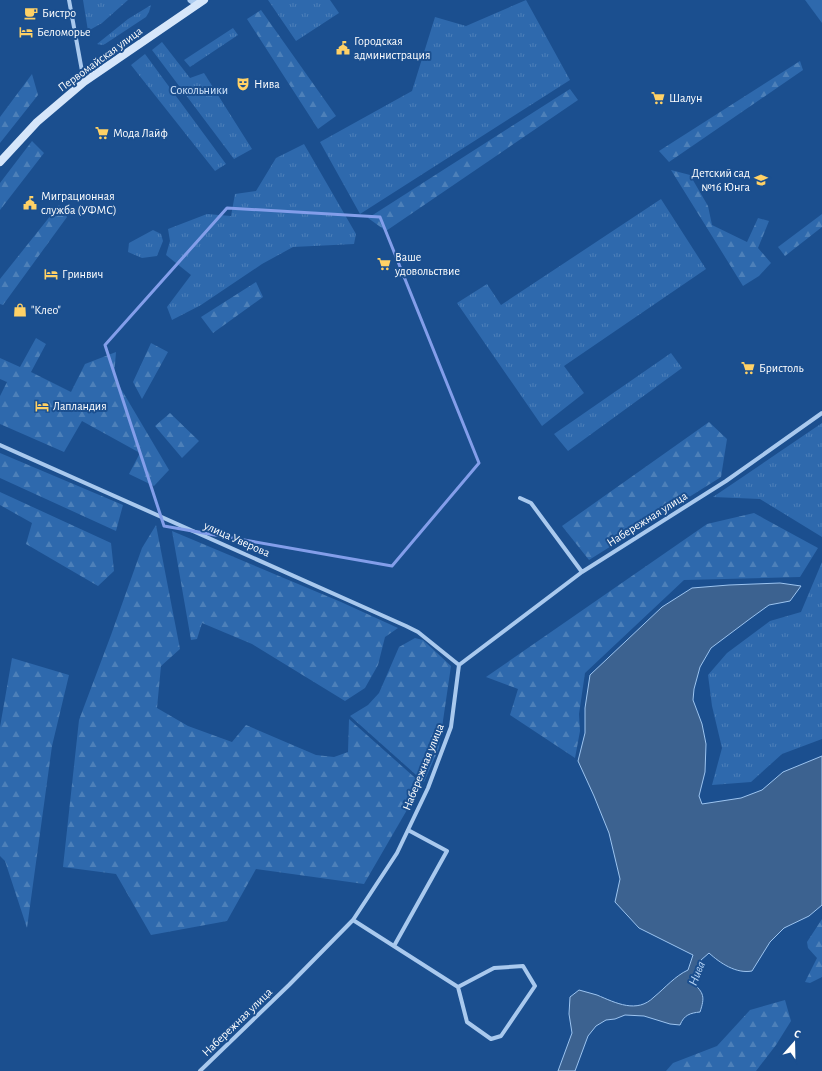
<svg xmlns="http://www.w3.org/2000/svg" width="822" height="1071" font-family="'Alegreya Sans',sans-serif">
	<style>
		.grass { fill: url(#grass-tufts) }
		.forest { fill: url(#forest-firs) }
		.pitch { fill: #2e69ad }
		.water { fill: #3c6290; stroke: #9cc4f0 }
		.lines { fill: none; stroke-linecap: round; stroke-linejoin: round }
		.minor { stroke: #a9c9ee; stroke-width: 4 }
		.tertiary { stroke: #a9c9ee; stroke-width: 7 }
		.secondary { stroke: #d6e6fa; stroke-width: 8 }
		.marked { fill: none; stroke: #839eea; stroke-width: 3; stroke-linejoin: round }
		.labels { text-anchor: middle; stroke-width: 4; stroke-linejoin: round; paint-order: stroke }
		.poi-label { font-size: 12px; fill: #fff; stroke: #1b4f8f; text-anchor: start }
		.street-label { font-size: 12px; fill: #fff; stroke: #1b4f8f }
		.park-label { font-size: 12px; fill: #cfe3fa; stroke: #1b4f8f }
		.water-label { font-size: 13px; font-style: italic; fill: #b5d3f5; stroke: #1b4f8f }
	</style>
	<defs>
		<pattern id="grass-tufts" width="24" height="20" patternUnits="userSpaceOnUse"><rect width="24" height="20" fill="#2e69ad"/><path d="M3 7l-1-3M5 7V3M7 7l1-3M15 17l-1-3M17 17v-4M19 17l1-3" fill="none" stroke="#4d80b9"/></pattern>
		<pattern id="forest-firs" width="22" height="20" patternUnits="userSpaceOnUse"><rect width="22" height="20" fill="#2e69ad"/><path d="M5 1l3.5 6h-7zM16 11l3.5 6h-7z" fill="#4d80b9"/></pattern>
	</defs>
	<rect width="100%" height="100%" fill="#1b4f8f"/>
	<path class="grass" d="M83 0H128L102 23 88 31Z
		M268 0H330L339 13 296 41Z
		M526 0 570 80 360 214 320 142 412 91 435 17 466 26Z
		M151 5 149 12 146 17 105 44 102 45 97 44 128 19Z
		M233 28 238 35 190 67 184 60Z
		M162 42 190 78 204 73 252 149 234 159 152 50Z
		M145 54 226 164 215 171 131 65Z
		M304 144 356 234 354 244 293 247 262 264 201 305 172 320 167 307 191 275 166 255 170 241 168 229 207 214 231 216 235 194 256 191 276 158Z
		M661 199 706 269 564 366 584 393 542 426 457 303 487 284 501 305Z
		M153 230 161 234 163 241 157 256 142 258 128 252 129 243Z
		M671 353 682 368 568 451 554 434Z
		M822 423V537L760 499 713 497Z
		M822 562V739L782 754 751 782 712 785 722 748 712 706 708 675 727 653 770 621 801 612Z"/>
	<path class="forest" d="M261 10 336 116 318 129 247 19Z
		M800 61 803 70 669 162 659 151Z
		M32 74 38 95 0 143V117Z
		M570 89 578 100 386 231 368 218Z
		M32 141 44 153 0 210V183Z
		M671 170 690 175 708 206 712 225 747 242 758 218 769 221 758 248 771 263 759 276 743 286Z
		M59 205 67 217 3 305 0 304V279Z
		M822 214V227L785 256 778 247Z
		M256 282 263 297 213 333 201 317Z
		M36 338 46 344 31 372 71 392 85 364 116 352 114 377 169 470 154 486 129 474 140 453 82 421 64 452 0 424V396L7 382 0 379V358L20 367Z
		M151 343 168 352 142 399 133 382Z
		M170 413 199 441 182 458 155 426Z
		M709 422 727 439 721 477 589 560 562 526Z
		M0 453 123 505 116 531 0 478Z
		M0 492 111 543 114 571 98 586 26 544 32 523 0 505Z
		M754 513 818 548 800 577 684 580 585 673 579 714 580 731 575 758 510 715 518 689 486 677 707 524Z
		M156 525 180 649 161 666 157 708 188 726 232 742 246 725 316 755 334 757 348 752 349 719 422 784 364 884 256 869 227 921 151 935 116 874 63 867 79 720 111 635 142 548Z
		M172 531 341 602 398 628 385 637 378 665 365 688 345 701 252 644 202 623 197 639 191 640Z
		M415 638 423 640 451 666 439 748 424 782 350 716 368 705 379 693 399 647Z
		M12 658 69 675 52 746 27 928 5 861 0 856V727Z
		M822 919V977L810 983 805 982 817 958 808 948 807 942Z
		M785 1000 791 1021 776 1045 756 1071H666L673 1063 717 1046 750 1010Z"/>
	<path class="pitch" d="M805 0H822V23Z"/>
	<path class="water" d="M780 583 801 586 790 601 769 605 751 618 711 648 700 667 694 689 693 700 702 724 706 744 705 772 699 796 702 804 741 798 762 790 783 772 822 756V905L809 916 784 928 770 942 752 971C736 974 720 963 709 953L701 960 693 983C704 993 705 997 700 1012 690 1013 684 1015 680 1025L670 1024 644 1016 625 1015 615 1019 606 1020 596 1026 588 1036 575 1071H558L572 1033 569 1014 570 997 579 990C585 992 591 993 597 995 616 1003 637 1014 654 997 665 988 675 976 688 970L693 955 639 928 615 902 620 879 609 833 594 796 578 761 585 733V708L590 675 662 607 692 588 729 585Z"/>
	<g class="lines">
		<path class="minor" d="M69 0 84 82
			M0 445 406 626 418 632 459 665
			M520 498 531 503 582 572
			M353 920 458 987 494 968 523 966 535 986 501 1036 491 1039 467 1022 458 987
			M394 946 447 851 408 830
			M200 1071 289 985 353 920 397 853 428 788 451 727 459 665 582 572 726 481 822 413"/>
		<path class="tertiary" d="M191 0 198 4"/>
		<path class="secondary" d="M0 162 37 122 84 82 204 0"/>
	</g>
	<path class="marked" d="M227 208 380 217 479 463 392 566 164 526 105 345Z"/>
	<defs>
		<g id="cafe-bare" transform="scale(1.08)"><path d="M-5.5-4.5H6V0H3Q3 3.5 0 3.5H-2.5Q-5.5 3.5-5.5 0ZM3-3.2v2h1.7v-2ZM-6 4.5H4V6H-6Z" fill="#ffd166" stroke="#1b4f8f" stroke-width="2.5" paint-order="stroke"/></g>
		<g id="hotel-bare" transform="scale(1.08)"><path d="M-6-4.5h1.5V1H6V5H4.5V3h-9V5H-6ZM-4 0a1.8 1.8 0 1 1 3.6 0ZM.5 0V-2.5h3Q6-2.5 6 0Z" fill="#ffd166" stroke="#1b4f8f" stroke-width="2.5" paint-order="stroke"/></g>
		<g id="civic-bare" transform="scale(1.08)"><path d="M-.6-6.5H3V-4.5H.6V-3L4-1V1h2V6H-6V1h2V-1L-.6-3ZM-1.2 2.5V6h2.4V2.5Z" fill="#ffd166" stroke="#1b4f8f" stroke-width="2.5" paint-order="stroke"/></g>
		<g id="theatre-bare" transform="scale(1.08)"><path d="M-5-5.5Q0-4 5-5.5V0Q5 5 0 6Q-5 5-5 0ZM-3.3-2.5H-1v1.5H-3.3ZM1-2.5H3.3v1.5H1ZM-2.8 1Q0 5.5 2.8 1Z" fill="#ffd166" stroke="#1b4f8f" stroke-width="2.5" paint-order="stroke"/></g>
		<g id="supermarket-bare" transform="scale(1.08)"><path d="M-6-5.5h2.5l.6 2H6L4.5 2H-2.5L-4.4-4H-6ZM-1.5 3.2a1.3 1.3 0 1 0 .1 0ZM3 3.2a1.3 1.3 0 1 0 .1 0Z" fill="#ffd166" stroke="#1b4f8f" stroke-width="2.5" paint-order="stroke"/></g>
		<g id="school-bare" transform="scale(1.08)"><path d="M0-5L7-2L0 1L-7-2ZM-4 1L0 2.5L4 1V4Q0 6-4 4Z" fill="#ffd166" stroke="#1b4f8f" stroke-width="2.5" paint-order="stroke"/></g>
		<g id="shop-bare" transform="scale(1.08)"><path d="M-5-2.5h2.3a2.7 3.5 0 0 1 5.4 0H5L5.5 6h-11ZM-1.5-2.5h3a1.5 2.3 0 0 0-3 0Z" fill="#ffd166" stroke="#1b4f8f" stroke-width="2.5" paint-order="stroke"/></g>
	</defs>
	<g fill-rule="evenodd">
		<use href="#cafe-bare" x="31" y="13"/>
		<use href="#hotel-bare" x="26" y="32"/>
		<use href="#civic-bare" x="343" y="48"/>
		<use href="#theatre-bare" x="243" y="84"/>
		<use href="#supermarket-bare" x="658" y="98"/>
		<use href="#supermarket-bare" x="102" y="133"/>
		<use href="#school-bare" x="761" y="180"/>
		<use href="#civic-bare" x="30" y="203"/>
		<use href="#supermarket-bare" x="384" y="264"/>
		<use href="#hotel-bare" x="51" y="274"/>
		<use href="#shop-bare" x="20" y="310"/>
		<use href="#supermarket-bare" x="748" y="368"/>
		<use href="#hotel-bare" x="42" y="406"/>
	</g>
	<g class="labels">
		<g class="poi-label">
			<text x="42" y="17">Бистро</text>
			<text x="37" y="36">Беломорье</text>
			<text x="354" y="45">Городская<tspan x="354" dy="14">администрация</tspan></text>
			<text x="254" y="88">Нива</text>
			<text x="669" y="102">Шалун</text>
			<text x="113" y="137">Мода Лайф</text>
			<text x="750" y="177" text-anchor="end">Детский сад<tspan x="750" dy="14">№16 Юнга</tspan></text>
			<text x="41" y="200">Миграционная<tspan x="41" dy="14">служба (УФМС)</tspan></text>
			<text x="395" y="261">Ваше<tspan x="395" dy="14">удовольствие</tspan></text>
			<text x="62" y="278">Гринвич</text>
			<text x="31" y="314">"Клео"</text>
			<text x="759" y="372">Бристоль</text>
			<text x="53" y="410">Лапландия</text>
		</g>
		<g class="street-label">
			<text transform="translate(100 59) rotate(-36)" y="4">Первомайская улица</text>
			<text transform="translate(647 519) rotate(-32)" y="4">Набережная улица</text>
			<text transform="translate(237 539) rotate(24)" y="4">улица Уверова</text>
			<text transform="translate(423 767) rotate(-68)" y="4">Набережная улица</text>
			<text transform="translate(237 1022) rotate(-44)" y="4">Набережная улица</text>
		</g>
		<g class="park-label">
			<text x="199" y="94">Сокольники</text>
		</g>
		<g class="water-label">
			<text transform="translate(696 973) rotate(-68)" y="5">Нива</text>
		</g>
	</g>
	<g transform="translate(794 1043) rotate(20)" stroke="#1b4f8f" stroke-width="3" paint-order="stroke">
	<path d="M0-3L7 15L0 10L-7 15Z" fill="#ffffff"/>
	<text y="-6" font-size="11" font-weight="bold" text-anchor="middle" fill="#ffffff">С</text>
	</g>
</svg>
